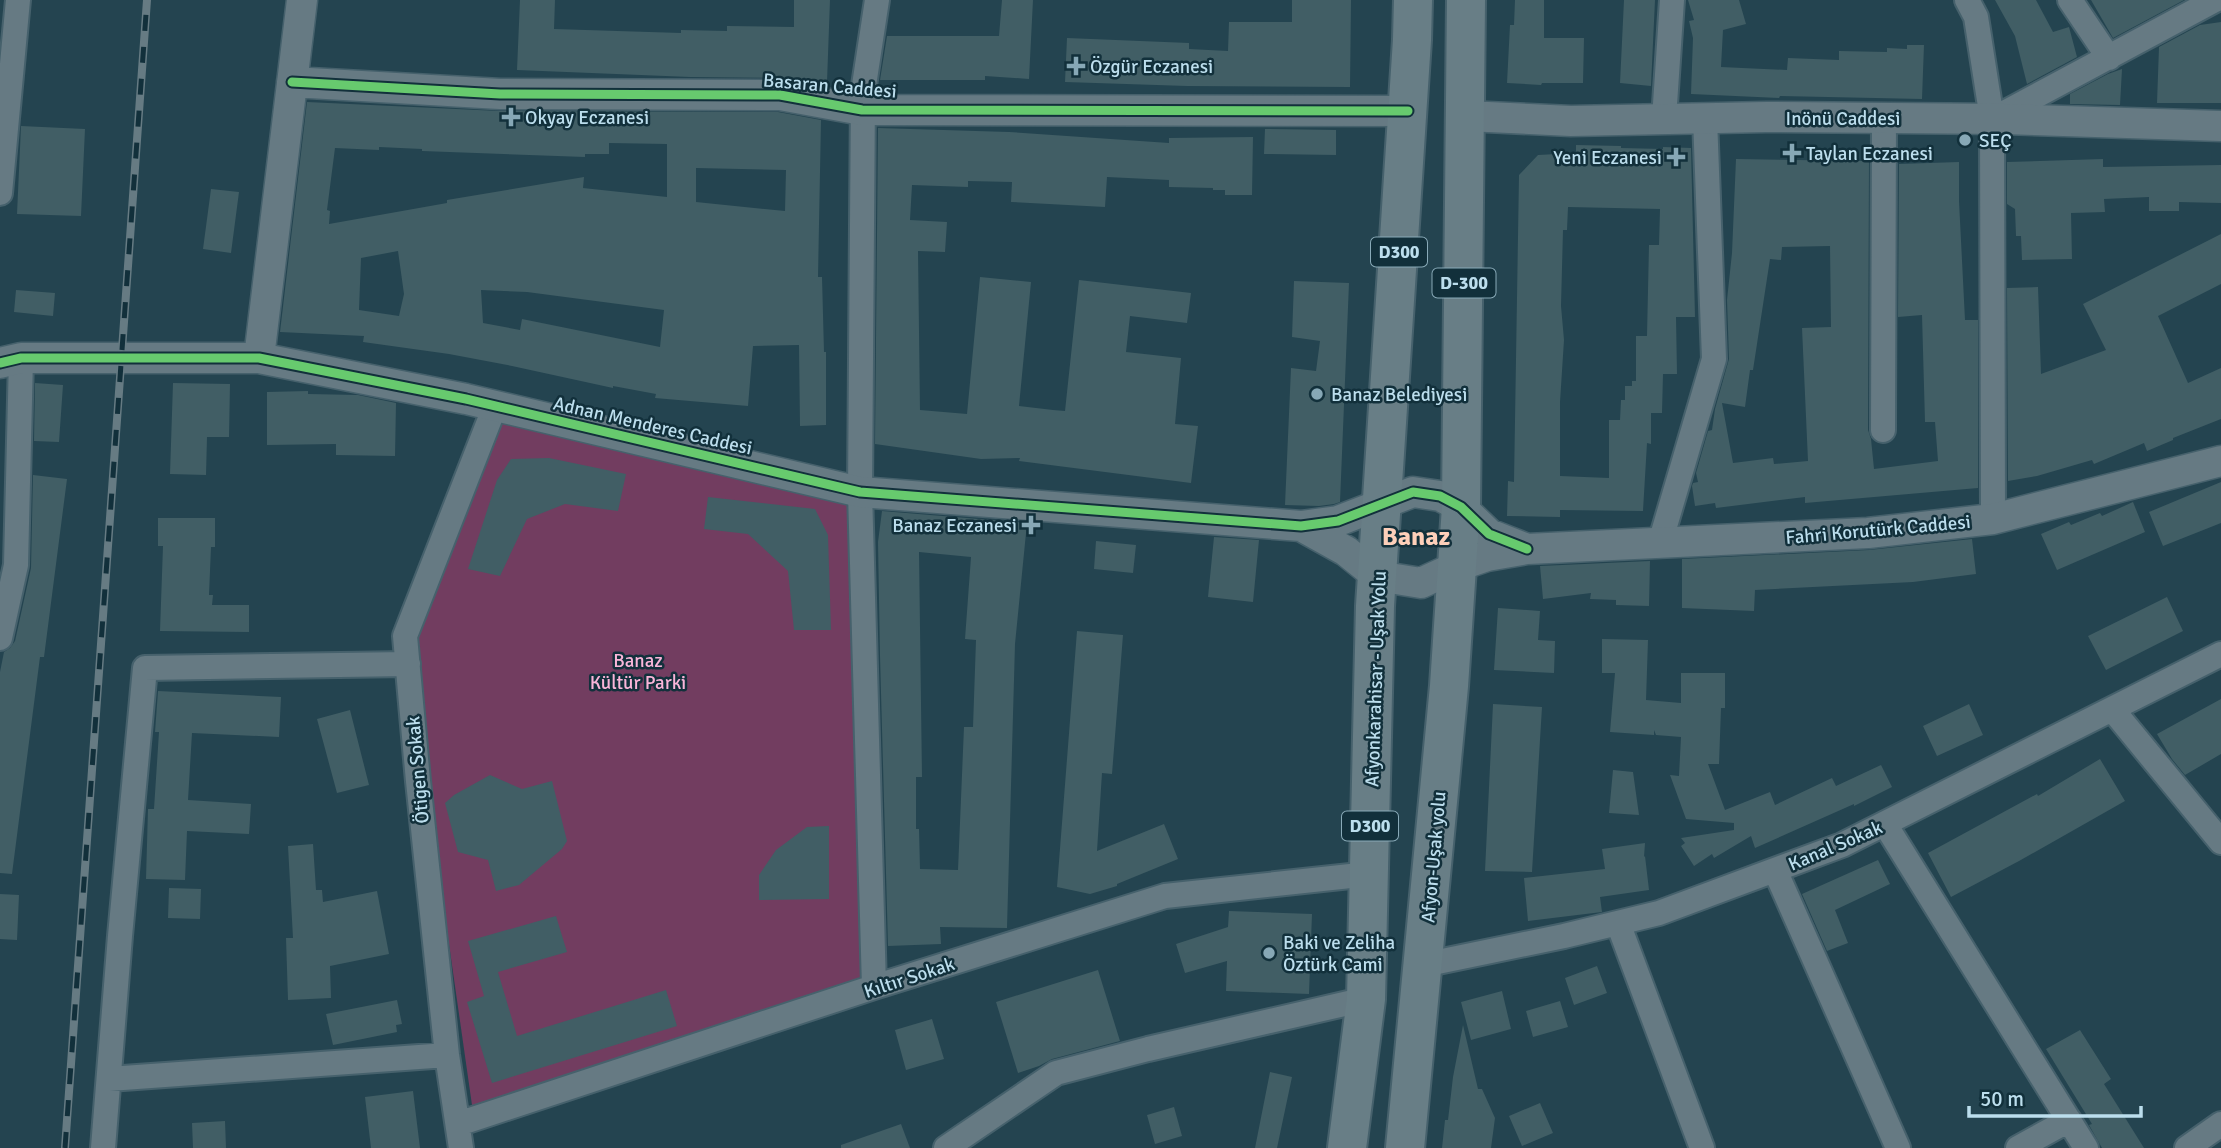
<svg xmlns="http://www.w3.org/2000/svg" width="2221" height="1148" font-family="Signika,sans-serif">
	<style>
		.green { fill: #723d60 }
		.building { fill: #415e65; fill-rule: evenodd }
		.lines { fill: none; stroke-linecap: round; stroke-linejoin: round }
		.minor-casing { stroke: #46616c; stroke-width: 28 }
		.tertiary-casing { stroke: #46616c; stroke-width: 33 }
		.trunk-casing { stroke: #46616c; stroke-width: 42 }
		.minor { stroke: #667a83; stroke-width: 24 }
		.tertiary { stroke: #667a83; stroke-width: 30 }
		.trunk { stroke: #687e86; stroke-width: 38 }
		.rail-casing { stroke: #667b83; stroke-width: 8 }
		.rail { stroke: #12303b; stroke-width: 5; stroke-dasharray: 16; stroke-linecap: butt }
		.cycleway-casing { stroke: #12303b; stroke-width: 13 }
		.cycleway { stroke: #67ca6e; stroke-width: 9 }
		.poi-dot { fill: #87a8b6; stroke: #12303b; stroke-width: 2.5 }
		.labels { text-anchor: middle; stroke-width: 5; stroke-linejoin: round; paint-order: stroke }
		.shield { fill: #12303b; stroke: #89aab8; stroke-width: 2 }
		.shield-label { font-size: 18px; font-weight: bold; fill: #bcdeed }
		.poi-label { font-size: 19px; fill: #bcdeed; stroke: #12303b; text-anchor: start }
		.street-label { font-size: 19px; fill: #bcdeed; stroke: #12303b }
		.park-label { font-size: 19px; fill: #fab5d9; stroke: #12303b }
		.district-label { font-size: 26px; font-weight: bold; fill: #fdcfb9; stroke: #12303b }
	</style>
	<rect width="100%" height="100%" fill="#244450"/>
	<path class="green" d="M495 406 860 492 868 989 474 1119 405 636Z"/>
	<path class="building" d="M520 0H555L554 29 681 33V30L727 31V26L794 27V0H830L827 82H822L821 85 780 78 690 77 517 70Z
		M1002 0H1033L1029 79 985 76V80H880L887 36H999Z
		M1292 0H1351L1350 87 1187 86 1065 82 1067 38 1189 43V49L1228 51 1229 22H1292Z
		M1515 0H1544V38H1584L1583 83H1542L1541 85 1507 83 1510 25H1514Z
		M1624 0H1655L1651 86 1620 83Z
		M1688 0H1739L1746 24 1723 30 1721 67 1787 70 1788 58 1839 60V51L1887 52V48L1907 49V45H1924L1922 99 1780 96 1779 98 1691 94 1693 38 1689 21 1694 20Z
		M1995 0H2036L2053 32 2069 27 2077 57 2027 84 2015 36Z
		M2091 0H2184L2113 38Z
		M2221 22V103H2157L2159 47 2200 25Z
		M2122 69 2120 105 2070 104V94L2108 74Z
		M307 102 499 111 778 112 821 120 818 277H822L824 352H826V425L800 426 799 345 753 346 748 406 655 398 656 394 613 386V388L512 366 449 354 363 342 364 336 280 332ZM609 143 667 144V197L583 188 584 177 447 200V203L329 224 330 211 327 210 335 148 379 150V147L422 149V151L585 157V154H609ZM696 168 786 170 785 211 696 202ZM398 251 404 294 399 316 359 310 361 258ZM481 290 527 292 664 310 660 347 522 319 520 330 483 323Z
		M21 126 85 129 81 216 17 214Z
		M878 128 1009 132 1169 143V138L1253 137 1252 195H1225V190H1213V188L1169 187V180L1107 177 1105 207 1011 202 1012 182 968 181V187L912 185 910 220 947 222 945 252 918 251 920 410 967 414 980 277 1031 282 1019 406 1053 410 1065 411 1079 280 1191 293 1187 323 1130 316 1126 352 1181 358 1175 424 1198 426 1191 483 1019 461 1020 458 981 459 875 444Z
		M1265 129 1336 130V155L1264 154Z
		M1576 145 1621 146V148L1663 149V147L1691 148 1695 317H1676L1677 374H1663L1662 413H1651V444L1647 443 1643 511 1560 510V517L1507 516 1508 481 1514 482 1519 175 1538 155 1576 153ZM1568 207 1660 209 1659 245H1649L1647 336H1636V381H1632V386H1625V400H1621L1620 420H1609V478L1560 476V402L1564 340 1561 306 1563 230H1567Z
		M1736 159 1869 161 1868 430 1871 439 1874 469 1938 461 1935 422H1925L1922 315 1898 317 1899 164 1959 162V201L1965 320H1978V488L1805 503V497L1716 508 1715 503 1695 506 1692 486 1693 483 1698 482 1696 473 1708 431 1712 430 1715 409 1729 359 1727 300 1732 253ZM1830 246 1831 327 1802 328 1808 461 1774 464 1773 458 1733 463 1722 403 1745 407 1750 370H1753L1770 259 1781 260 1782 247Z
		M2103 159V167L2221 165V203L2179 202V211H2149V197L2104 199 2105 212 2071 213 2072 259 2022 260 2021 236H2016L2015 209 2007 204V162Z
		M211 189 239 192 231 253 203 249Z
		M2221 234V284L2158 316 2188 383 2221 368V419L2173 438V440L2147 451 2144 443 2094 464 2092 460 2037 476 2008 481 2007 288 2038 287 2041 374 2106 350 2083 304Z
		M1294 281 1349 283 1340 502 1334 504 1319 506 1285 505 1291 368 1316 371 1320 341 1292 337Z
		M16 290 55 293 53 316 14 312Z
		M35 383 63 385 59 442 34 441Z
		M173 383 230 384 229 437H207L206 475 170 474Z
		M308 391V394L358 395 396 403 395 456 336 455V444L267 445V392Z
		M549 458 626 474 618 511 565 504 527 519 500 576 468 569 497 480 511 459Z
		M33 475 67 479 44 657H40L12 874 0 873V672L4 652 10 648 15 641 31 568Z
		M2221 482V523L2163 546 2149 512Z
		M708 497 815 509 828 535 831 630H794L788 571 748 534 704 529Z
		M2133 502 2145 532 2057 570 2041 534 2069 522 2071 525 2100 513 2102 516Z
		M882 511 1027 523 1015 644 1007 928 940 927 941 944 888 946 880 656 878 542ZM919 552 971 557 965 639 976 640 973 727H964L958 870 920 869 919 829H916V777H922Z
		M158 518H215V547H211L209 595H213L212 605H249V632L160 631 163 546H158Z
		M1214 537 1259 540 1253 602 1208 597Z
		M1972 539 1976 574 1913 582 1755 590 1754 611 1682 608V559L1869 550Z
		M1096 541 1136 545 1133 573 1094 569Z
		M1650 561 1649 606 1616 605V600L1590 599 1591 593 1543 599 1540 566Z
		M2167 597 2183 631 2106 670 2088 636Z
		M1498 608 1540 611 1538 640 1555 641 1554 673 1494 670Z
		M1077 631 1123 635 1112 774 1102 773 1097 851 1164 824 1178 859 1117 884V886L1090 894 1057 887Z
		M1602 639 1648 640 1646 700 1681 703V673H1725V708H1721L1719 764H1708L1725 810 1770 792 1775 805 1832 778 1836 786 1881 765 1892 787 1854 806V804L1755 848 1751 836 1714 858 1712 854 1694 866 1681 846 1685 843 1681 838 1734 830V823L1686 819 1670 775 1679 776 1681 737 1656 735 1654 730V735L1610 732 1615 673H1602Z
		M158 691 281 697 279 737 192 733 188 800 251 804 249 834 187 831 185 880 146 879 148 809H154L159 732H155Z
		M2221 699V754L2185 775 2172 759 2157 734Z
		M1493 704 1542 707 1532 872 1485 871Z
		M1969 704 1983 735 1937 756 1923 726Z
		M350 710 369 785 337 793 317 719Z
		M2100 759 2125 801 2019 861 1951 897 1928 853 2037 794 2038 796Z
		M1613 770 1633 772 1639 815 1609 813Z
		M490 775 522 789 552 781 567 841 562 849 519 885 496 891 488 860 458 852 445 803 454 795Z
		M829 826V899L759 900V875L776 850 807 827Z
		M1645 843 1644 857 1645 856 1649 890 1600 897 1602 912 1528 921 1524 878 1605 869 1602 849Z
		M313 844 316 890H322L323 902 377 891 389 954 330 966 331 998 288 1000 286 938H293L288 846Z
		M1878 860 1890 884 1835 910 1848 943 1827 951 1802 894Z
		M169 888 201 889 200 919 168 918Z
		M0 894 19 895 17 940 0 939Z
		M1229 911 1312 914 1309 994 1226 991 1227 961 1185 973 1176 944 1228 927Z
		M556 916 567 952 498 972 517 1036 666 990 677 1026 492 1083 467 1002 484 996 468 941Z
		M1597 966 1607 993 1574 1005 1565 978Z
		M1098 970 1120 1041 1052 1059 1039 1066 1018 1073 996 1002Z
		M1502 991 1511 1029 1471 1040 1461 1002Z
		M397 1000 402 1024 396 1025 397 1032 333 1045 326 1014Z
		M1560 1001 1568 1027 1533 1037 1526 1011Z
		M932 1019 944 1059 906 1070 895 1030Z
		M1463 1025 1478 1089H1482L1495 1118 1491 1148H1442L1445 1120H1448L1453 1077Z
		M2080 1030 2111 1079 2104 1084 2144 1148H2102L2089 1125 2092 1124 2046 1049Z
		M1270 1072 1292 1077 1277 1148H1255Z
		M413 1091 420 1148H371L365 1097Z
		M1540 1103 1553 1133 1522 1146 1509 1116Z
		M1174 1107 1182 1136 1155 1144 1147 1115Z
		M225 1121 226 1148H193L192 1123Z
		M901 1124 910 1148H841V1145Z"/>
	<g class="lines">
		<g class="minor-casing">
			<path id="minor" d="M1967 0 1976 17 1992 119 1993 519
				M2070 0 2109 58
				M1664 119 1672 0
				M1993 119 2215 0
				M0 193 18 0
				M1883 430 1884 118
				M1660 543 1714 359 1705 118
				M0 638 16 565 21 358
				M2112 709 2221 842
				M1885 824 2086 1148
				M1775 870 1898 1148
				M1618 923 1702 1148
				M1423 965 1564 936 1659 913 1842 845 2221 654
				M874 987 860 492 863 92 877 0
				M109 1079 447 1055
				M458 1124 874 987 1165 896 1369 874
				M103 1148 120 936 145 668 408 664
				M461 1148 447 1055 418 781 405 636 495 406
				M946 1148 1056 1073 1148 1049 1366 999
				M2018 1148 2069 1120
				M2187 1148 2221 1124"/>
		</g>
		<g class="tertiary-casing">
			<path id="tertiary" d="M292 82 500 94 780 95 862 110 1408 111
				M1466 116 1571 121 1766 117 2004 119 2221 126
				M259 358 302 0
				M0 363 21 358H259L466 399 860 492 1301 526 1338 521 1413 492 1440 496 1461 507 1489 534 1527 549
				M1301 526 1346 551 1377 576 1421 583 1458 566 1487 556 1527 549 1868 533 1993 519 2221 461"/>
		</g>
		<g class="trunk-casing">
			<path id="trunk" d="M1347 1148 1366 999 1375 606 1412 40 1413 0
				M1405 1148 1449 686 1461 507 1466 0"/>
		</g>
		<use href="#minor" class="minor"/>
		<use href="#tertiary" class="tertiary"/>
		<use href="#trunk" class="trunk"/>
		<g class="rail-casing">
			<path id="rail" d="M65 1148 147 0"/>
		</g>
		<use href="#rail" class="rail"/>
		<g class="cycleway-casing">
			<path id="cycleway" d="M292 82 500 94 780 95 862 110 1408 111
				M0 363 21 358H259L466 399 860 492 1301 526 1338 521 1413 492 1440 496 1461 507 1489 534 1527 549"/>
		</g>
		<use href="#cycleway" class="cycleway"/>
	</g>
	<g class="poi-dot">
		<path d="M1072.5 55.5h7v7h7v7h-7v7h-7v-7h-7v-7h7z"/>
		<path d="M507.5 106.5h7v7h7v7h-7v7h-7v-7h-7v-7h7z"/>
		<circle cx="1965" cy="140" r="7"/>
		<path d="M1788.5 142.5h7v7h7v7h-7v7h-7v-7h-7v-7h7z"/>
		<path d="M1672.5 146.5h7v7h7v7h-7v7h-7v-7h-7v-7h7z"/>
		<circle cx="1317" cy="394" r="7"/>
		<path d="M1027.5 514.5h7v7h7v7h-7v7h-7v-7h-7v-7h7z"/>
		<circle cx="1269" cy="953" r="7"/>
	</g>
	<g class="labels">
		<g class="shield">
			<rect x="1371" y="237.5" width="56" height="29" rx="5"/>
			<rect x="1432.5" y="268.5" width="63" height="29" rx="5"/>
			<rect x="1342" y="811.5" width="56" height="29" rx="5"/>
		</g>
		<g class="shield-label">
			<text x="1399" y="258">D300</text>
			<text x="1464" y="289">D-300</text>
			<text x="1370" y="832">D300</text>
		</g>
		<g class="poi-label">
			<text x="1090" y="73">Özgür Eczanesi</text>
			<text x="525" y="124">Okyay Eczanesi</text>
			<text x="1979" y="147">SEÇ</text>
			<text x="1806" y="160">Taylan Eczanesi</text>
			<text x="1662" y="164" text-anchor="end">Yeni Eczanesi</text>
			<text x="1331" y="401">Banaz Belediyesi</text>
			<text x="1017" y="532" text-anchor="end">Banaz Eczanesi</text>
			<text x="1283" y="949">Baki ve Zeliha<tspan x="1283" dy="22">Öztürk Cami</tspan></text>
		</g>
		<g class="street-label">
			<text transform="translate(830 85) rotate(5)" y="7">Basaran Caddesi</text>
			<text x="1843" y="125">Inönü Caddesi</text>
			<text transform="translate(653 425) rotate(13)" y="7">Adnan Menderes Caddesi</text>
			<text transform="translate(1878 529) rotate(-5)" y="7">Fahri Korutürk Caddesi</text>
			<text transform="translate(1375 679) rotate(-88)" y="7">Afyonkarahisar - Uşak Yolu</text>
			<text transform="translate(417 770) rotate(-95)" y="7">Ötigen Sokak</text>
			<text transform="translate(1835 845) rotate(-23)" y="7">Kanal Sokak</text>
			<text transform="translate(1433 857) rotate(-85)" y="7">Afyon-Uşak yolu</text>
			<text transform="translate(909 977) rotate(-18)" y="7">Kıltır Sokak</text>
		</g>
		<g class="park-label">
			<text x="638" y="667">Banaz<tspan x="638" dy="22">Kültür Parki</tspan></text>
		</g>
		<g class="district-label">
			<text x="1416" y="545">Banaz</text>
		</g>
	</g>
	<path d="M1969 1106v10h172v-10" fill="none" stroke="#bcdeed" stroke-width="3.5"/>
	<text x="1980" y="1106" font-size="21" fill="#bcdeed" stroke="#12303b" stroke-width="5" paint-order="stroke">50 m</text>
</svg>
